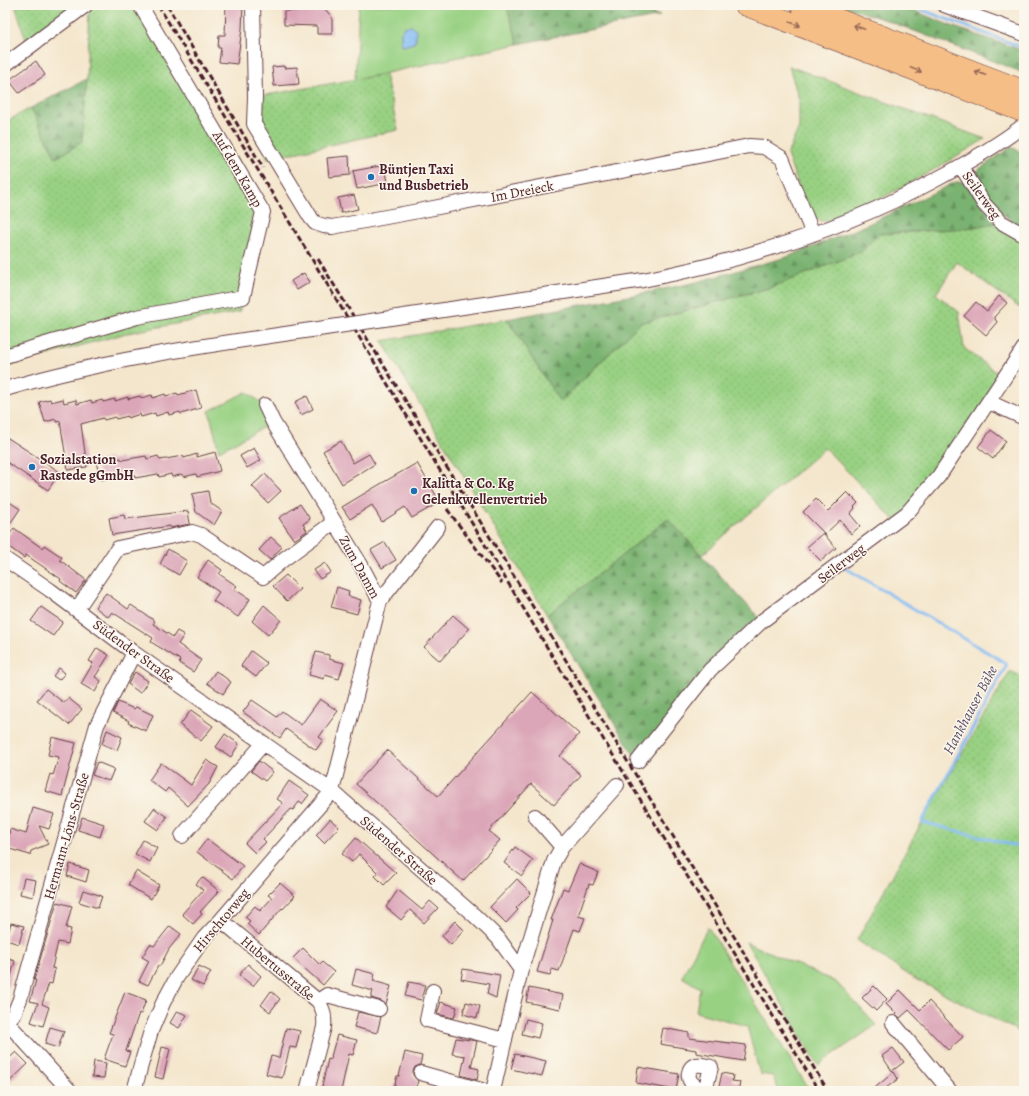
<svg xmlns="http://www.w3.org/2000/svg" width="1029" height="1096" font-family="Alegreya,serif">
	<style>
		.grass { fill: url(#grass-dots); stroke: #727857 }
		.forest { fill: url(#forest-firs); stroke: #62694e }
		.park { fill: #99d183; stroke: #727857 }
		.water { fill: #84bcf4; stroke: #676e90 }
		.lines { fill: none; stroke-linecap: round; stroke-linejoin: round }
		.stream { stroke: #84bcf4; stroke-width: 3 }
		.building { fill: #dba6b8 }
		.minor-casing { stroke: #643d43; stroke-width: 16 }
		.highway-casing { stroke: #643d43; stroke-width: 22 }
		.minor { stroke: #fff; stroke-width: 14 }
		.highway { stroke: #f6be87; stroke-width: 21 }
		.rail { stroke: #4a1f2b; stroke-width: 3; stroke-dasharray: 6 3; stroke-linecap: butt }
		.minor-bridge-casing { stroke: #643d43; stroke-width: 16; stroke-linecap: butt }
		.minor-bridge { stroke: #fff; stroke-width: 14 }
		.oneway { stroke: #976754 }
		.poi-dot { fill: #1f6fb2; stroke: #fbf7ec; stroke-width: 1.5 }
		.labels { text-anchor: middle; stroke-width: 3; stroke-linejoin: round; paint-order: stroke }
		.street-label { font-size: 14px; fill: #4a1f2b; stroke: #fbf7ec }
		.poi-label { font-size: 14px; font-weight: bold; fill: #4a1f2b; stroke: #fbf7ec; text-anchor: start }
		.water-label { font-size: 15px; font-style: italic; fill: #5b4e67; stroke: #fbf7ec }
	</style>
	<defs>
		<pattern id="grass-dots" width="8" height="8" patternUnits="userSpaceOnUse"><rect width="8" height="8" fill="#99d183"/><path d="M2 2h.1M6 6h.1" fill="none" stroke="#85b371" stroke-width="1.8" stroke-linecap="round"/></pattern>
		<pattern id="forest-firs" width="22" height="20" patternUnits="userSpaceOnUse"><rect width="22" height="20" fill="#7ab371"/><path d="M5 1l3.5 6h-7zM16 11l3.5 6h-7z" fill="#66915d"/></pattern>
	</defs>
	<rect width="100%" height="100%" fill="#fbf7ec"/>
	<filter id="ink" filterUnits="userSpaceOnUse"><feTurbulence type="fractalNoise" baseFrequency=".025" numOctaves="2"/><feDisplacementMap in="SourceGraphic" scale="8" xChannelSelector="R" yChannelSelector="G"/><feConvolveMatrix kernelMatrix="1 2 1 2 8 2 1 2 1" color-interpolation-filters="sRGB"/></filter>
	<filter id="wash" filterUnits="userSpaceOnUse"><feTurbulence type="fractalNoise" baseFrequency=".012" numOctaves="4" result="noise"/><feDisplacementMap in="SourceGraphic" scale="16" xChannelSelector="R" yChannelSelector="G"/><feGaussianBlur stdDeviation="0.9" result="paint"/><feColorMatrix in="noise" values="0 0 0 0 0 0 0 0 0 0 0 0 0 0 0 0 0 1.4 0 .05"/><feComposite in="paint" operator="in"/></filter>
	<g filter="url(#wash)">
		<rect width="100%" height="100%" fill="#f4e6cc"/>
		<path class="grass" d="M15 5H86L28 47Z
			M90 5H141L266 206 244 298 239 312 127 333 14 364 5 369V122L31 108 56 158 82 142 87 79Z
			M789 66 985 139 937 168 882 198 833 220 821 221 810 216 787 155 799 127V100Z
			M385 74 398 130 267 159 255 97Z
			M996 223 1024 238V311L957 262 936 294 959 312 964 348 1001 376 939 476 896 522 825 448 702 555 668 519 547 615 382 341 507 319 560 402 640 323 772 287 861 252 878 234 968 228Z
			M1010 671 1024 678V1034L913 978 857 940 922 822Z"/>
		<path class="forest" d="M506 5H630L660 16 518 44Z
			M839 5H900L954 27 1024 51V73L886 20Z
			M87 79 82 142 56 158 31 108Z
			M1011 147 1024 153V230L992 206 976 177 979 169Z
			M956 182H965L996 223 968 228 878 234 861 252 772 287 640 323 560 402 507 319 644 293 693 283 787 257 862 227Z
			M668 519 762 621 637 760 547 615Z"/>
		<path class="park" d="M359 5H506L518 44 355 80Z
			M246 392 265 405 273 422 219 451 209 411Z
			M708 927 810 1091H779L773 1076 760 1074 747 1026 696 1012 700 988 682 977Z
			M746 942 836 982 876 1025 818 1065Z
			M607 1085 632 1091H606Z"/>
		<path class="water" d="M411 26 416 29V39L414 43 404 46 401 45V32L404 27Z"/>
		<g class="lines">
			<path class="stream" d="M909 5 1024 48
				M842 566 1007 664 922 822 1024 848"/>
		</g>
		<g id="blocks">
			<path class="building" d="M226 5H243L242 29 237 64 219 62 221 48H218L219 35H225Z
				M305 6H322L332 17V34H317V26L284 25V11H305Z
				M36 61 45 75 19 93 9 80Z
				M284 66V68L297 67 299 84 274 86 272 67Z
				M349 156 350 175 329 177 327 158Z
				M385 165 388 183 357 189 353 171Z
				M354 195 358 209 341 213 338 198Z
				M304 273 310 282 297 290 291 281Z
				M999 296 1007 303 994 317 997 322 986 335 964 316 976 302 987 311Z
				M196 390 201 408 181 414 180 412 169 415 168 412 156 416 155 413 141 417 140 414 128 418V416L116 419 115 417 104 420 103 418 81 424 87 467 68 470 60 421 56 422V419L45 422 39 402 50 399 51 402 63 399 64 403 76 400 77 404 91 400 92 403 102 400 103 402 115 399V401L128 397V399L140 396 141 398 152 395 153 398 165 394 166 396 177 393 178 395Z
				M307 396 313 409 301 415 295 402Z
				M991 430 1006 441 993 459 978 447Z
				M8 438 60 472 48 490 5 461V443Z
				M341 441 353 463 369 454 375 464 342 484 323 451Z
				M254 448 261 460 247 468 240 456Z
				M215 452 220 471 197 477 196 474 183 477V474L172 477 171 474 159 477 158 474 135 478 134 474 122 478V476L101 480 96 462 110 458 111 460 121 458 122 460 146 456 147 459 158 456 160 460 183 456 184 458 197 454V457Z
				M417 463 440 502 412 518 405 507 382 522 372 505 350 519 342 507 377 486Z
				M265 474 281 491 268 503 252 486Z
				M208 491 210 503 222 511 214 525 196 512 192 494Z
				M847 492 858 503 854 507 855 508 850 514 860 526 851 534 840 520 825 534 803 512 816 499 828 511Z
				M5 499 20 509 5 531Z
				M300 504 310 519 303 524 307 531 294 540 279 518Z
				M188 511 190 524 170 528V526L112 535 109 518 124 515 125 519Z
				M14 528 42 548 44 545 62 557 60 560 86 580 76 593 60 581 61 579 26 555 24 558 5 544V540Z
				M823 533 836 548 821 561 807 547Z
				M271 537 282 547 270 560 259 550Z
				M385 542 396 560 382 568 371 550Z
				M168 549 187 561 179 575 160 564Z
				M208 560 222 570 219 574 237 586 234 589 250 599 238 617 213 601 219 592 197 577Z
				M325 563 331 572 320 579 314 570Z
				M286 575 300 589 287 601 273 586Z
				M337 587 349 591 348 596 361 600 357 614 331 607Z
				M106 593 128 609 131 605 155 621 153 624 173 637 177 631 184 635 178 644 201 660 193 672 179 663 180 660 151 642 153 638 112 612 108 617 95 607Z
				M264 605 281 620 268 635 252 621Z
				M41 607 63 622 53 636 31 621Z
				M453 615 469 629 440 661 424 647Z
				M97 648 109 655 95 677 101 681 95 692 81 684 93 663 89 661Z
				M251 651 267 663 256 677 241 666Z
				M316 652 329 655V659L344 663 339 679 325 675 324 679 309 675Z
				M59 668 65 673 59 680 53 676Z
				M216 671 231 682 223 694 207 683Z
				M135 672 148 681 140 693 128 684Z
				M46 689 64 703 68 698 82 709 69 725 37 700Z
				M532 692 579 734 560 756 581 775 554 805 531 784 489 831 500 840 463 881 356 784 387 750 438 796Z
				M320 699 338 711 319 737 323 740 316 750 286 729 280 738 243 712 252 700 277 717 282 711 301 725Z
				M118 702 134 709 136 707 153 715 146 731 128 723 129 721 113 713Z
				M191 710 213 726 201 741 180 725Z
				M107 730 122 737 117 750 102 744Z
				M225 734 239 744 231 757 216 747Z
				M52 737 76 743 62 796 45 791 50 774 53 775 59 757 48 755Z
				M206 760 218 767 209 784 188 806 168 788 165 792 149 780 161 763 191 785Z
				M259 761 273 772 265 781 251 771Z
				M97 762 114 769 109 781 92 775Z
				M289 781 309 795 302 804 299 802 293 810 291 809 263 839 266 842 255 853 245 843 283 803 277 799Z
				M33 808 54 814 49 829 39 826 48 844 31 851 30 855 6 848 10 829 26 834Z
				M154 808 167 817 158 830 145 821Z
				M82 817 104 824 100 837 78 830Z
				M330 819 339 827 324 843 316 835Z
				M356 838 396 873 384 885 375 876 378 873 359 854 352 862 342 854Z
				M207 839 243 866 233 879 197 852Z
				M143 840 157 848 150 862 135 854Z
				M515 847 533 860 522 876 504 863Z
				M70 864 89 870 86 882 67 876Z
				M579 864 598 872 593 885 589 884 578 916 585 918 580 931 574 929 559 971 552 969 550 975 537 972 553 920H551L563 888 568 890Z
				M136 871 159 885 151 899 128 885Z
				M202 877 219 891 200 912 202 914 193 924 182 914 203 890 196 884Z
				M24 878 36 880 33 897 20 894Z
				M517 879 531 893 516 908 518 910 506 923 490 907Z
				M280 883 295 896 283 909 282 908 259 935 247 924 250 921 245 917 255 906 260 911 272 898 268 895Z
				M83 890 102 896 98 908 79 902Z
				M398 890 422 910 430 901 438 908 424 923 410 910 401 920 386 907Z
				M57 902 72 906 66 928 71 929 68 944 58 942 52 968 55 969 52 984 49 983 42 1004 49 1007 43 1026 31 1022 38 1003 30 1001 36 980H34Z
				M455 921 464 930 451 945 442 936Z
				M11 923 24 926 19 944 6 940Z
				M170 926 181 934 169 949 160 966H158L148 985 139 981 149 961 142 957 150 944 154 946Z
				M303 948 320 965 322 962 334 972 323 985 293 958Z
				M5 958 15 961 8 988 5 987Z
				M248 964 261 976 253 986 239 975Z
				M199 966 211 972 203 986 191 980Z
				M356 969 375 974 373 981 391 986 386 1004 381 1001 371 998 373 991 352 985Z
				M463 969 500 975 496 998 487 994 489 984 461 979Z
				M409 982 425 985 421 1000 405 996Z
				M874 986 887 999 876 1011 862 998Z
				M529 988 563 995 560 1009 526 1002Z
				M900 990 920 1010 929 1001 963 1037 948 1050 909 1010 900 1018 886 1004Z
				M271 991 280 999 270 1012 261 1005Z
				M125 992 146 1000 141 1014 139 1013 126 1051 130 1052 125 1066 104 1059 113 1034 109 1033Z
				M441 1002 457 1007 454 1018 437 1014Z
				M466 1002 480 1006 477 1018 463 1014Z
				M177 1011 187 1015 179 1028 170 1023Z
				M358 1012 381 1017 377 1033 354 1027Z
				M526 1019 542 1023 538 1038 522 1034Z
				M50 1027 64 1031 58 1048 45 1044Z
				M286 1028 300 1031 296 1048 290 1047 282 1078 266 1074 271 1056 279 1058Z
				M663 1028 689 1033V1038L746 1045 743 1061 696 1053V1050L660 1044Z
				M337 1035 357 1040 353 1055 349 1054 341 1091H321L328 1059 330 1060Z
				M456 1038 477 1041 471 1067 479 1069 477 1080 461 1075 465 1056 452 1054Z
				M162 1047 170 1049 163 1079 155 1077Z
				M893 1048 904 1062 892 1071 882 1056Z
				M16 1052 28 1064 5 1086V1062Z
				M405 1052 422 1056 420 1065 415 1067 413 1071V1075L418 1081 415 1091H393L397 1076H399Z
				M515 1054 546 1061 542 1076 511 1069Z
				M94 1061 106 1063 104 1078 92 1077Z
				M638 1067 679 1074 676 1090 636 1083Z
				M894 1072 898 1079 882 1091H871Z
				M722 1073 733 1075 732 1081 740 1082 738 1091H718Z"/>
		</g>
	</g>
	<g filter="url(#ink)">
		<use href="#blocks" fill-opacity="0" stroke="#643d43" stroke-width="1"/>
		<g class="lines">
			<g class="minor-casing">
				<path id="minor" d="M253 5 255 97 254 124 311 218 315 223 324 226 332 227 413 212 749 146 764 147 782 158 813 234
					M944 5 1024 34
					M5 65 86 5
					M961 166 984 204 1001 222 1024 235
					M384 319 643 280C745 260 845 229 937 179 967 163 997 146 1024 125
					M5 356 137 317 243 297 263 212 140 5
					M5 389C109 358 217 344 325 328
					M989 402 1024 418
					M5 559 50 590 134 653 332 791 475 916 498 938 521 970 493 1091
					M380 601 438 527
					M77 609 118 548 192 532 201 535 263 577 284 559 334 522
					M638 761 710 670 762 621 907 513 939 476 1024 348
					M535 816 562 847
					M182 836 264 743
					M221 920 318 1001C324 1009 325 1017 324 1027L307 1091
					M521 970 554 861 562 847 617 785
					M433 991 427 1020 505 1040
					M318 1001 327 995 379 1009
					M5 1020 70 1091
					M6 1022 14 1014 20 999 97 725 134 653
					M893 1023 950 1091
					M421 1073 485 1091
					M134 1091 141 1065 151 1031 163 1003 177 977 204 938 221 920 332 791 380 601 361 565 273 422 265 405
					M701 1091C698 1088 694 1085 691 1082 689 1079 688 1076 689 1073 691 1062 702 1064 711 1067L705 1091"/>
			</g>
			<g class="highway-casing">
				<path id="highway" d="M745 5 1024 112
					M801 5 1024 91"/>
			</g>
			<use href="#minor" class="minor"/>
			<use href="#highway" class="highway"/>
			<path class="rail" d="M158 5 559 667 819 1091
				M167 5 263 168
				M318 259 567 662 828 1091
				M447 509 502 583"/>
			<g class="minor-bridge-casing">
				<path id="minor-bridge" d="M325 328 384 319"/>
			</g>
			<use href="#minor-bridge" class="minor-bridge"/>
		</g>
		<defs><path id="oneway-shaft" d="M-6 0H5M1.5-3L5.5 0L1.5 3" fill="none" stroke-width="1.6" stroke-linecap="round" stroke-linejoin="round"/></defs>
		<g class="oneway">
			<use href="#oneway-shaft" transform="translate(795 24) rotate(21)"/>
			<use href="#oneway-shaft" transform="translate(859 27) rotate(-159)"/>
			<use href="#oneway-shaft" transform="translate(916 70) rotate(21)"/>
			<use href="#oneway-shaft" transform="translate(980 73) rotate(-159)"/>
		</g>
	</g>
	<g class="poi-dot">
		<circle cx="371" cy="177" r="4"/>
		<circle cx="32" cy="467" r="4"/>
		<circle cx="414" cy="491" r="4"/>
	</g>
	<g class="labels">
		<g class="street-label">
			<text transform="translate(238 169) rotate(60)" y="5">Auf dem Kamp</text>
			<text transform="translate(522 191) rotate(-11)" y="5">Im Dreieck</text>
			<text transform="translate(982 195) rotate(54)" y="5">Seilerweg</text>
			<text transform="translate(841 563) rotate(-37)" y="5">Seilerweg</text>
			<text transform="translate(360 567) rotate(61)" y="5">Zum Damm</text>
			<text transform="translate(134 651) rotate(36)" y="5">Südender Straße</text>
			<text transform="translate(66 836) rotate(-74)" y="5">Hermann-Löns-Straße</text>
			<text transform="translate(399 850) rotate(41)" y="5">Südender Straße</text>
			<text transform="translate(221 920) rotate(-50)" y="5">Hirschtorweg</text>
			<text transform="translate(278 968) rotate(40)" y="5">Hubertusstraße</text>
		</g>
		<g class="poi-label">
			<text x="379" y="174">Büntjen Taxi<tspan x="379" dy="16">und Busbetrieb</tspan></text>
			<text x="40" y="464">Sozialstation<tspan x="40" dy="16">Rastede gGmbH</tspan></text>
			<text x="422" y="488">Kalitta &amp; Co. Kg<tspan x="422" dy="16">Gelenkwellenvertrieb</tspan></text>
		</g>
		<g class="water-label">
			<text transform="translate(970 710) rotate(-62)" y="5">Hankhauser Bäke</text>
		</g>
	</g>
	<rect width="1029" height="1096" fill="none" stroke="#fbf7ec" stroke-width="20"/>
</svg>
